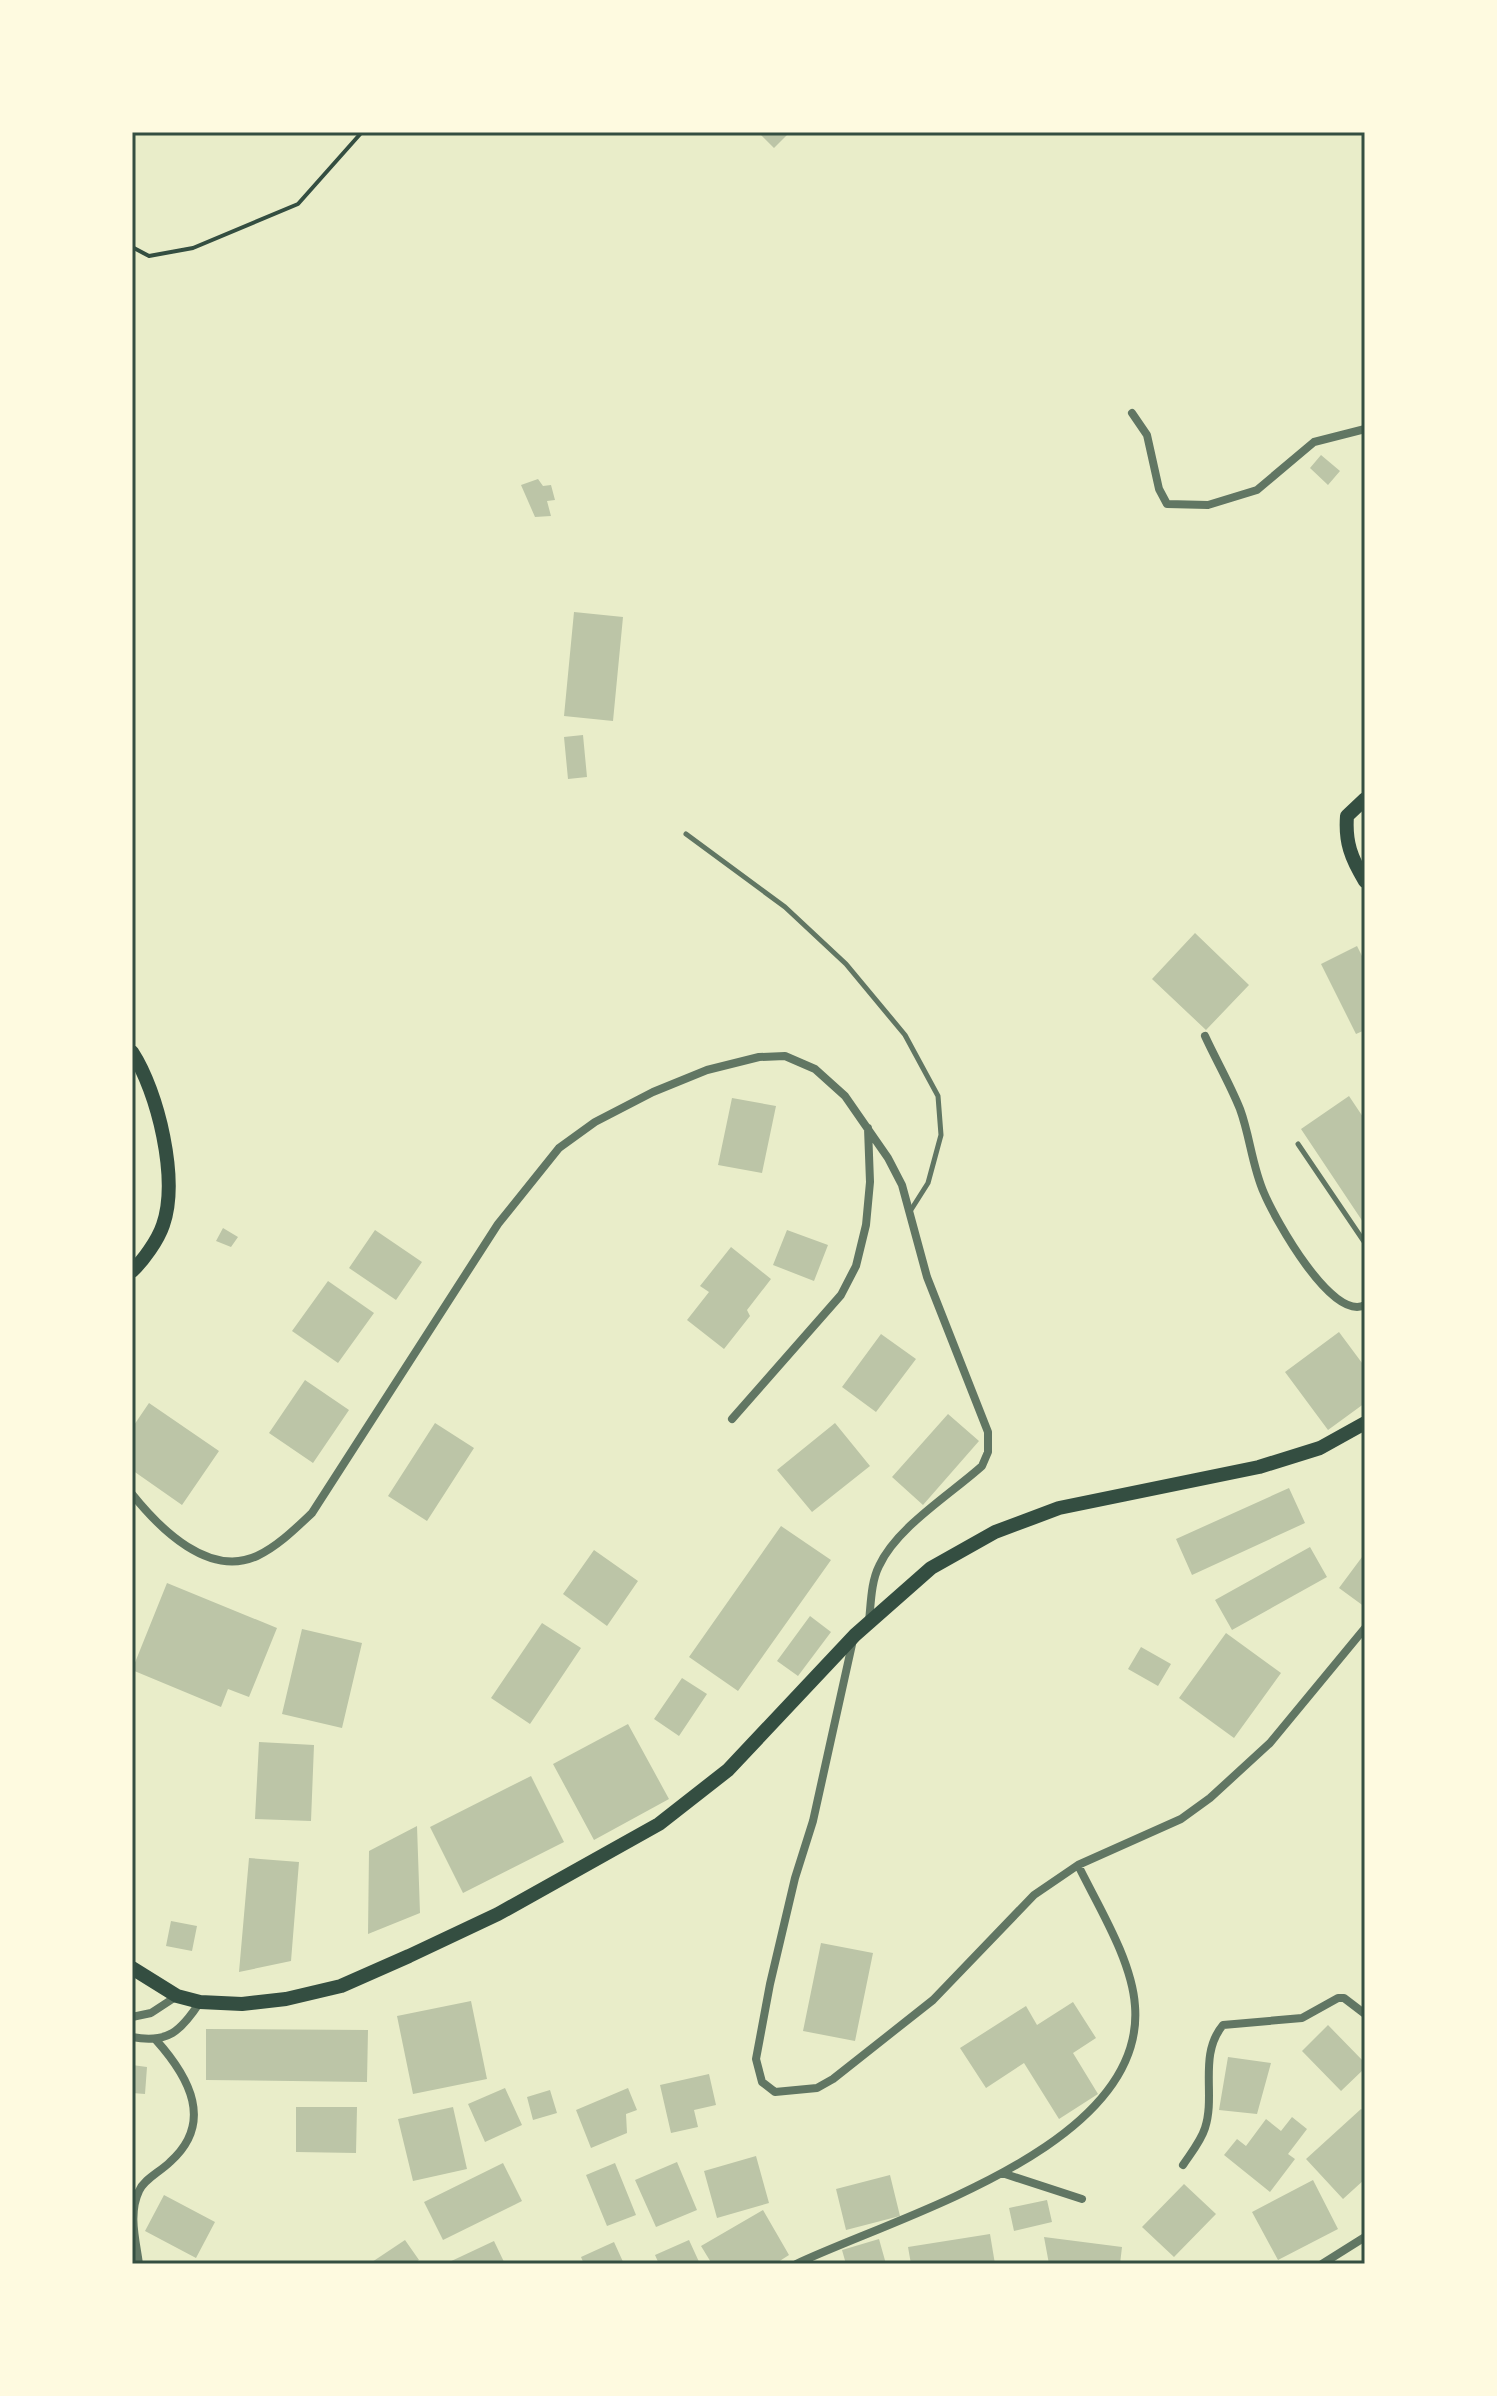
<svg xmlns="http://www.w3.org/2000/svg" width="1497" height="2396" font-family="'Varela Round',sans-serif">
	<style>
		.building { fill: #bcc5a7 }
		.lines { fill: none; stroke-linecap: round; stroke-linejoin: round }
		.path { stroke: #344e41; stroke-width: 4 }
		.service { stroke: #617663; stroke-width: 5 }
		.minor { stroke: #617663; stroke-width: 8 }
		.secondary { stroke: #344e41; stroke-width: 14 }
		.neatline { fill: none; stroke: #344e41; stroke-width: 3 }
	</style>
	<rect width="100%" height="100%" fill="#e9edc9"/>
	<path class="building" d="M758 132H790L774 148Z
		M1321 455 1340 471 1328 485 1310 468Z
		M538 479 543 486 551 485 555 500 547 501 551 516 535 517 521 485Z
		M574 612 623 617 613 721 564 716Z
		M583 735 587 777 568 779 564 737Z
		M1195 933 1249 985 1206 1030 1152 979Z
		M1357 946 1365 962V1030L1356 1034 1321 964Z
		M1349 1096 1365 1120V1225L1301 1129Z
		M732 1098 776 1106 762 1173 718 1165Z
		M223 1228 238 1237 231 1247 216 1241Z
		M375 1230 422 1262 396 1300 349 1268Z
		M787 1230 828 1245 814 1281 773 1265Z
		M731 1247 771 1279 747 1310 750 1316 724 1349 687 1320 709 1292 700 1286Z
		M328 1281 374 1313 338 1363 292 1331Z
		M1339 1332 1365 1367V1403L1328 1430 1285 1372Z
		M881 1334 916 1359 876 1412 842 1387Z
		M305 1380 349 1410 313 1463 269 1433Z
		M149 1403 219 1451 182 1505 132 1470V1428Z
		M948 1414 979 1441 923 1505 892 1477Z
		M435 1423 474 1448 427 1521 388 1496Z
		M835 1423 870 1466 812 1512 777 1470Z
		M1289 1488 1305 1523 1192 1575 1176 1539Z
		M781 1526 831 1560 738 1691 689 1657Z
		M1310 1547 1327 1577 1232 1630 1215 1600Z
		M594 1550 638 1581 607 1626 563 1594Z
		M1365 1553V1607L1339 1588Z
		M167 1583 277 1628 249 1697 228 1689 221 1707 132 1670Z
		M810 1616 831 1632 798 1676 777 1661Z
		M542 1623 581 1648 530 1724 491 1698Z
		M302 1629 362 1643 342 1728 282 1714Z
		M1226 1633 1281 1673 1234 1738 1179 1698Z
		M1141 1647 1171 1664 1158 1686 1128 1669Z
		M682 1678 707 1694 679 1736 654 1719Z
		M628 1724 669 1799 594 1840 553 1764Z
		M259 1742 314 1745 311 1821 255 1819Z
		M531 1776 564 1842 463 1893 430 1827Z
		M417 1826 420 1913 368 1934 369 1851Z
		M249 1858 299 1862 291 1961 239 1972Z
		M171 1921 197 1926 192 1951 166 1946Z
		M821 1943 873 1953 855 2041 803 2031Z
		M471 2001 487 2079 413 2094 397 2016Z
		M1073 2002 1096 2038 1073 2053 1098 2094 1059 2119 1024 2063 986 2088 960 2048 1026 2006 1037 2025Z
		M1328 2025 1365 2063V2068L1341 2091 1302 2051Z
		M206 2029 368 2030 367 2082 206 2080Z
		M1228 2057 1271 2063 1257 2114 1219 2110Z
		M132 2065 147 2067 145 2094 132 2093Z
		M709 2074 716 2105 694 2110 698 2127 671 2133 660 2085Z
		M505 2088 522 2125 485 2142 468 2104Z
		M628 2088 637 2110 626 2114 627 2133 591 2148 576 2110Z
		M550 2090 557 2113 533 2120 527 2097Z
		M296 2107H357L356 2153 296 2152Z
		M453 2107 467 2169 413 2181 398 2119Z
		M1361 2109 1365 2112V2179L1343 2199 1306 2159Z
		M1292 2117 1307 2129 1288 2154 1295 2159 1270 2192 1224 2155 1237 2139 1246 2146 1266 2119 1281 2131Z
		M756 2156 769 2203 717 2218 704 2171Z
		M677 2162 697 2210 656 2227 635 2180Z
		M503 2163 522 2201 443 2240 424 2202Z
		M615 2163 636 2215 607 2226 586 2175Z
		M890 2175 900 2216 846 2230 836 2189Z
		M1313 2180 1338 2229 1278 2260 1252 2212Z
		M1184 2184 1216 2214 1174 2257 1142 2227Z
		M164 2195 215 2222 196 2258 145 2231Z
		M1047 2200 1052 2222 1014 2231 1009 2208Z
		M763 2210 789 2255 775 2264H712L701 2246Z
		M990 2234 995 2264H911L908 2247Z
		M1044 2237 1122 2247 1120 2264H1049Z
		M879 2239 886 2264H846L842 2250Z
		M405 2240 419 2260 413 2264H369Z
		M689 2240 700 2264H659L655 2255Z
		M494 2241 505 2264H445Z
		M614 2242 624 2264H584L581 2257Z"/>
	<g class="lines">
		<path class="path" d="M132 247 149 256 193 248 298 204 362 132"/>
		<path class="service" d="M686 834 785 907 846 964 905 1035 938 1096 941 1135 928 1183 909 1213
			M1298 1144 1365 1243"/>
		<path class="minor" d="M1132 413 1147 435 1159 489 1167 504 1208 505 1257 490 1314 442 1365 429
			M1205 1036C1216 1060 1230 1084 1240 1109 1250 1136 1252 1166 1264 1193 1275 1219 1332 1322 1365 1305
			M732 1419 841 1295 856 1266 866 1225 870 1182 868 1128
			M132 1494C160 1529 209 1578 257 1556 278 1546 295 1529 312 1513L498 1224 559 1148 595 1122 653 1092 707 1070 759 1057 785 1056 815 1069 845 1096 888 1158 902 1185 927 1277 988 1432V1452L982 1466C951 1494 897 1527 879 1566 871 1582 871 1603 869 1621
			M853 1640 813 1821 795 1878 770 1984 756 2059 762 2082 775 2092 817 2088 833 2079 933 2000 1034 1895 1078 1865 1181 1819 1210 1798 1270 1743 1365 1628
			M132 2017 151 2013 177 1996
			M132 2037C168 2044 181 2031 200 2002
			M1183 2165C1191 2153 1201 2141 1205 2128 1216 2095 1198 2055 1223 2025L1302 2018 1338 1998H1344L1365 2014
			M1002 2173 1082 2199
			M139 2264C136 2241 128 2214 139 2191 144 2179 160 2172 170 2162 214 2123 190 2078 156 2040
			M796 2264C897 2216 1146 2147 1135 2006 1132 1960 1098 1906 1078 1865
			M1322 2264 1365 2237"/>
		<path class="secondary" d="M1365 799 1347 816C1345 842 1351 858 1365 881
			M132 1052C158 1092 179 1179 163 1225 158 1240 143 1261 132 1271
			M132 1968 177 1996 200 2002 242 2004 286 1999 341 1986 409 1956 498 1914 659 1824 728 1770 855 1635 931 1568 995 1532 1059 1508 1259 1467 1320 1448 1365 1423"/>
	</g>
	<rect width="1497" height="2396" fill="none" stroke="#fefae0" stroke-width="268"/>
	<rect x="134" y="134" width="1229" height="2128" class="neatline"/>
</svg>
